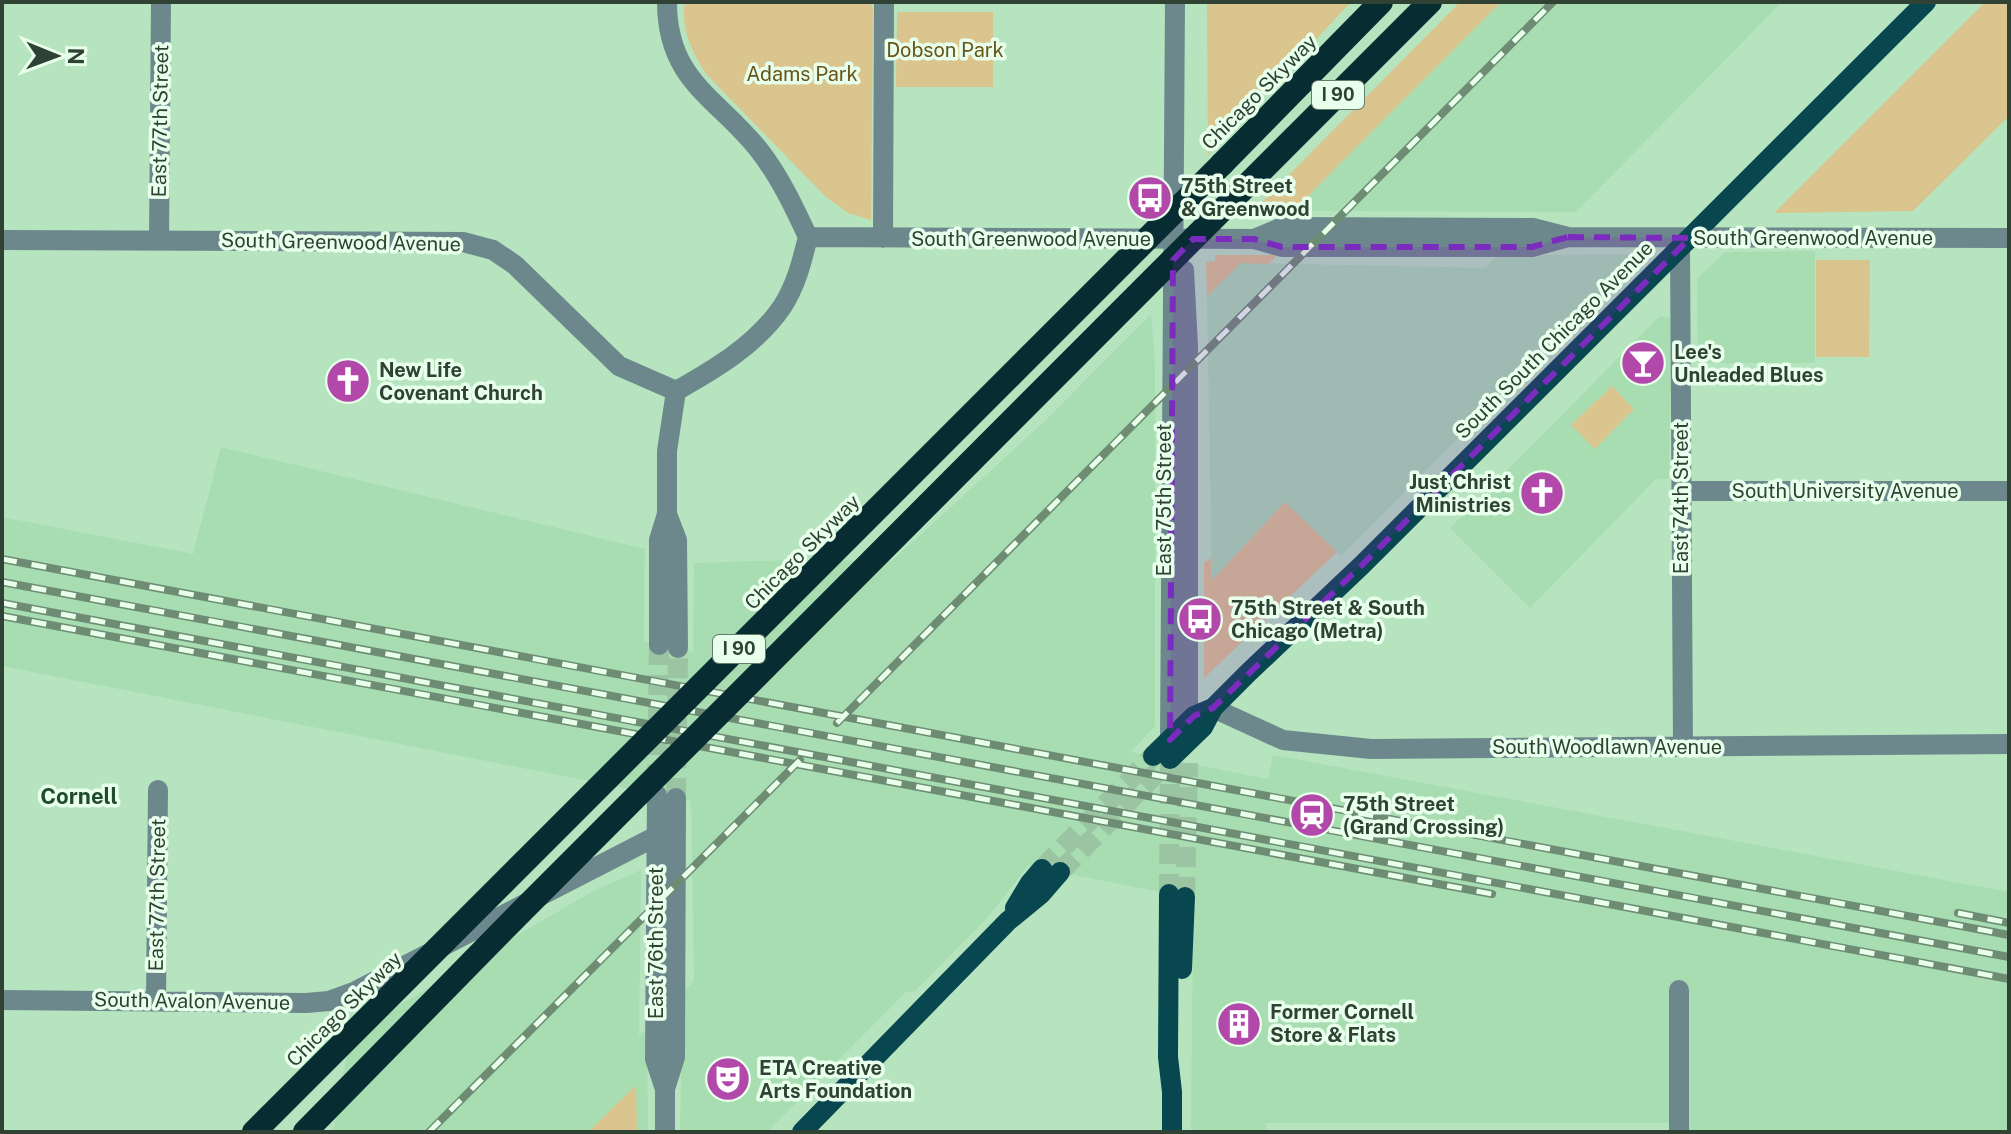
<svg xmlns="http://www.w3.org/2000/svg" width="2011" height="1134" font-family="'Public Sans',sans-serif">
	<style>
		.built { fill: #a8dcb1 }
		.green { fill: #d9c58d }
		.lines { fill: none; stroke-linecap: round; stroke-linejoin: round }
		.minor-tunnel { stroke: #9bc4a3; stroke-width: 20; stroke-dasharray: 20 10; stroke-linecap: butt }
		.major-tunnel { stroke: #9bc4a3; stroke-width: 20; stroke-dasharray: 20 10; stroke-linecap: butt }
		.minor { stroke: #6d888d; stroke-width: 20 }
		.major { stroke: #084750; stroke-width: 20 }
		.highway { stroke: #072d33; stroke-width: 24 }
		.rail-casing { stroke: #6d8c73; stroke-width: 8 }
		.rail { stroke: #e8ffec; stroke-width: 5; stroke-dasharray: 15; stroke-linecap: butt }
		.highway-bridge { stroke: #072d33; stroke-width: 24 }
		.marked { fill: #7b2cbf; fill-opacity: 0.2; stroke: #7b2cbf; stroke-width: 6; stroke-dasharray: 16 10; stroke-linejoin: round }
		.labels { text-anchor: middle; stroke-width: 7; stroke-linejoin: round; paint-order: stroke }
		.shield { fill: #e8ffec; stroke: #667b6a; stroke-width: 2 }
		.shield-label { font-size: 18px; font-weight: bold; fill: #2f4233 }
		.park-label { font-size: 20px; fill: #69551a; stroke: #e8ffec }
		.street-label { font-size: 20px; fill: #2f4233; stroke: #e8ffec }
		.poi-label { font-size: 20px; font-weight: bold; fill: #2f4233; stroke: #e8ffec; text-anchor: start }
		.neighbourhood-label { font-size: 22px; font-weight: bold; fill: #214b2c; stroke: #e8ffec }
	</style>
	<rect width="100%" height="100%" fill="#b6e4bf"/>
	<path class="built" d="M1501 2H1782L1576 212 1293 211Z
		M1815 251V363H1698L1697 279 1725 252Z
		M1627 254 1629 266 1341 556 1285 502 1212 581 1207 296 1241 263 1485 268 1497 256Z
		M1151 314 1155 365V726L1131 752 1268 779 1273 755 2009 892V1132H1689L1688 1123H1266L1265 1132H1191L1193 931 1196 899 1028 866 988 917 915 991 906 992 767 1132H680L683 992 694 981 691 801 2 666V517L193 554 221 447 645 549 644 642 693 652 694 563 792 560 892 561 1045 421Z
		M1660 316 1669 317 1671 321 1669 478 1655 480 1530 608 1450 528Z
		M641 870 639 1035 647 1029 648 1132H637L635 1086 588 1132H333L352 1027 369 1023 593 891Z"/>
	<path class="green" d="M690 2H870L873 9 871 220 848 213 826 197 706 74C692 52 682 32 684 6Z
		M1207 2H1351L1208 155Z
		M1460 2H1501L1293 211 1265 212 1259 205Z
		M1985 2H2009V116L1913 211 1774 213Z
		M897 12H993V87H896Z
		M1215 255H1277L1269 264 1241 263 1207 296 1206 262 1215 261Z
		M1816 260H1870L1869 357H1816Z
		M1612 386 1634 409 1595 449 1571 425Z
		M1285 502 1337 552 1204 678V563L1211 558 1212 580Z
		M636 1085 637 1132H588Z"/>
	<g class="lines">
		<path class="minor-tunnel" d="M657 785 659 645
			M676 798 678 648"/>
		<path class="major-tunnel" d="M1042 869 1153 756
			M1060 872 1170 759
			M1169 894 1170 759
			M1185 897 1188 763"/>
		<path class="minor" d="M667 2C667 81 717 97 759 150 780 177 794 207 808 237 802 261 796 286 782 307 756 345 715 369 676 391
			M808 237 1254 239 1282 247H1532L1568 237
			M883 238 884 2
			M1254 239 1283 227 1533 228 1568 237 2009 238
			M2 240 463 242 493 250 515 265 619 366 676 391
			M159 240 161 2
			M1680 248 1683 747
			M1184 270 1188 346V722
			M1681 491H2009
			M667 514 677 540 678 648
			M659 645V540L667 514V451L676 391
			M1213 708 1283 740 1371 749 2009 744
			M1170 740 1175 2
			M657 795 655 1059 665 1089
			M2 1000 306 1003 329 1001 354 992 676 826
			M156 1000 158 790
			M665 1132V1089L675 1057 676 798
			M1679 1132V990"/>
		<path class="major" d="M1153 756 1194 716 1213 708
			M1170 759 1203 727 1213 708 1249 672 1362 565 1926 2
			M1169 894 1168 1057 1172 1092V1132
			M1015 908 1030 883 1042 869
			M1182 969 1185 897
			M802 1132 1008 921 1041 894 1060 872"/>
		<path class="highway" d="M1222 164 1381 2
			M1245 187 1430 2"/>
		<g class="rail-casing">
			<path id="rail" d="M2 559 2009 935
				M2 582 2009 957
				M2 603 2009 979
				M2 616 1492 894
				M837 723 1553 2
				M1958 913 2009 923
				M429 1132 800 760"/>
		</g>
		<use href="#rail" class="rail"/>
		<path class="highway-bridge" d="M254 1132 1222 164
			M305 1132 519 914 1245 187"/>
	</g>
	<path class="marked" d="M1568 237 1690 238 1362 565 1213 708 1194 716 1170 740 1173 260 1193 239H1254L1282 247H1532Z"/>
	<defs>
		<g id="bus-disc" transform="scale(2.3)"><circle r="9.5" fill="#b148aa" stroke="#e8ffec"/><path d="M-5-6H5V4H4V6H2V4H-2V6H-4V4H-5ZM-3.5-4V0h7V-4ZM-3.5 1.2v1.5H-2V1.2ZM2 1.2v1.5H3.5V1.2Z" fill="#fff"/></g>
		<g id="bar-disc" transform="scale(2.3)"><circle r="9.5" fill="#b148aa" stroke="#e8ffec"/><path d="M-6-5H6L.8 .8V4.5H3.5V6h-7V4.5H-.8V.8Z" fill="#fff"/></g>
		<g id="church-disc" transform="scale(2.3)"><circle r="9.5" fill="#b148aa" stroke="#e8ffec"/><path d="M-1.2-6h2.4v3.5h3.3v2.4h-3.3V6h-2.4V-.1h-3.3v-2.4h3.3Z" fill="#fff"/></g>
		<g id="station-disc" transform="scale(2.3)"><circle r="9.5" fill="#b148aa" stroke="#e8ffec"/><path d="M-3-6H3Q5-6 5-4V2Q5 4 3 4L4.5 6H3L1.5 4h-3L-3 6H-4.5L-3 4Q-5 4-5 2V-4Q-5-6-3-6ZM-3.5-4v3h7v-3ZM-3.5 1v1.5H-2V1ZM2 1v1.5H3.5V1Z" fill="#fff"/></g>
		<g id="building-disc" transform="scale(2.3)"><circle r="9.5" fill="#b148aa" stroke="#e8ffec"/><path d="M-4-6H4V6H1V3H-1V6H-4ZM-2.5-4.3h1.7v1.8h-1.7ZM.8-4.3h1.7v1.8H.8ZM-2.5-1h1.7V.8h-1.7ZM.8-1h1.7V.8H.8Z" fill="#fff"/></g>
		<g id="theatre-disc" transform="scale(2.3)"><circle r="9.5" fill="#b148aa" stroke="#e8ffec"/><path d="M-5-5.5Q0-4 5-5.5V0Q5 5 0 6Q-5 5-5 0ZM-3.3-2.5H-1v1.5H-3.3ZM1-2.5H3.3v1.5H1ZM-2.8 1Q0 5.5 2.8 1Z" fill="#fff"/></g>
	</defs>
	<g fill-rule="evenodd">
		<use href="#bus-disc" x="1150" y="198"/>
		<use href="#bar-disc" x="1643" y="363"/>
		<use href="#church-disc" x="348" y="381"/>
		<use href="#church-disc" x="1542" y="493"/>
		<use href="#bus-disc" x="1200" y="619"/>
		<use href="#station-disc" x="1312" y="815"/>
		<use href="#building-disc" x="1239" y="1024"/>
		<use href="#theatre-disc" x="728" y="1079"/>
	</g>
	<g class="labels">
		<g class="shield">
			<rect x="1312" y="81" width="52" height="28" rx="6"/>
			<rect x="713" y="635" width="52" height="28" rx="6"/>
		</g>
		<g class="shield-label">
			<text x="1338" y="101">I 90</text>
			<text x="739" y="655">I 90</text>
		</g>
		<g class="park-label">
			<text x="945" y="57">Dobson Park</text>
			<text x="802" y="81">Adams Park</text>
		</g>
		<g class="street-label">
			<text transform="translate(1259 92) rotate(-45)" y="7">Chicago Skyway</text>
			<text transform="translate(160 121) rotate(-89)" y="7">East 77th Street</text>
			<text x="1813" y="245">South Greenwood Avenue</text>
			<text x="1031" y="246">South Greenwood Avenue</text>
			<text transform="translate(341 242) rotate(1)" y="7">South Greenwood Avenue</text>
			<text transform="translate(1554 340) rotate(-45)" y="7">South South Chicago Avenue</text>
			<text x="1845" y="498">South University Avenue</text>
			<text transform="translate(1681 498) rotate(-90)" y="7">East 74th Street</text>
			<text transform="translate(1164 500) rotate(-90)" y="7">East 75th Street</text>
			<text transform="translate(802 552) rotate(-45)" y="7">Chicago Skyway</text>
			<text x="1607" y="754">South Woodlawn Avenue</text>
			<text transform="translate(157 895) rotate(-89)" y="7">East 77th Street</text>
			<text transform="translate(656 943) rotate(-90)" y="7">East 76th Street</text>
			<text transform="translate(192 1001) rotate(1)" y="7">South Avalon Avenue</text>
			<text transform="translate(344 1009) rotate(-45)" y="7">Chicago Skyway</text>
		</g>
		<g class="poi-label">
			<text x="1181" y="193">75th Street<tspan x="1181" dy="23">&amp; Greenwood</tspan></text>
			<text x="1674" y="359">Lee's<tspan x="1674" dy="23">Unleaded Blues</tspan></text>
			<text x="379" y="377">New Life<tspan x="379" dy="23">Covenant Church</tspan></text>
			<text x="1511" y="489" text-anchor="end">Just Christ<tspan x="1511" dy="23">Ministries</tspan></text>
			<text x="1231" y="615">75th Street &amp; South<tspan x="1231" dy="23">Chicago (Metra)</tspan></text>
			<text x="1343" y="811">75th Street<tspan x="1343" dy="23">(Grand Crossing)</tspan></text>
			<text x="1270" y="1019">Former Cornell<tspan x="1270" dy="23">Store &amp; Flats</tspan></text>
			<text x="759" y="1075">ETA Creative<tspan x="759" dy="23">Arts Foundation</tspan></text>
		</g>
		<g class="neighbourhood-label">
			<text x="79" y="804">Cornell</text>
		</g>
	</g>
	<rect width="2011" height="1134" fill="none" stroke="#2f4233" stroke-width="8"/>
	<g transform="translate(56 56) rotate(91)" stroke="#e8ffec" stroke-width="6" paint-order="stroke">
	<path d="M0-6L14 30L0 20L-14 30Z" fill="#2f4233"/>
	<text y="-12" font-size="22" font-weight="bold" text-anchor="middle" fill="#2f4233">N</text>
	</g>
</svg>
